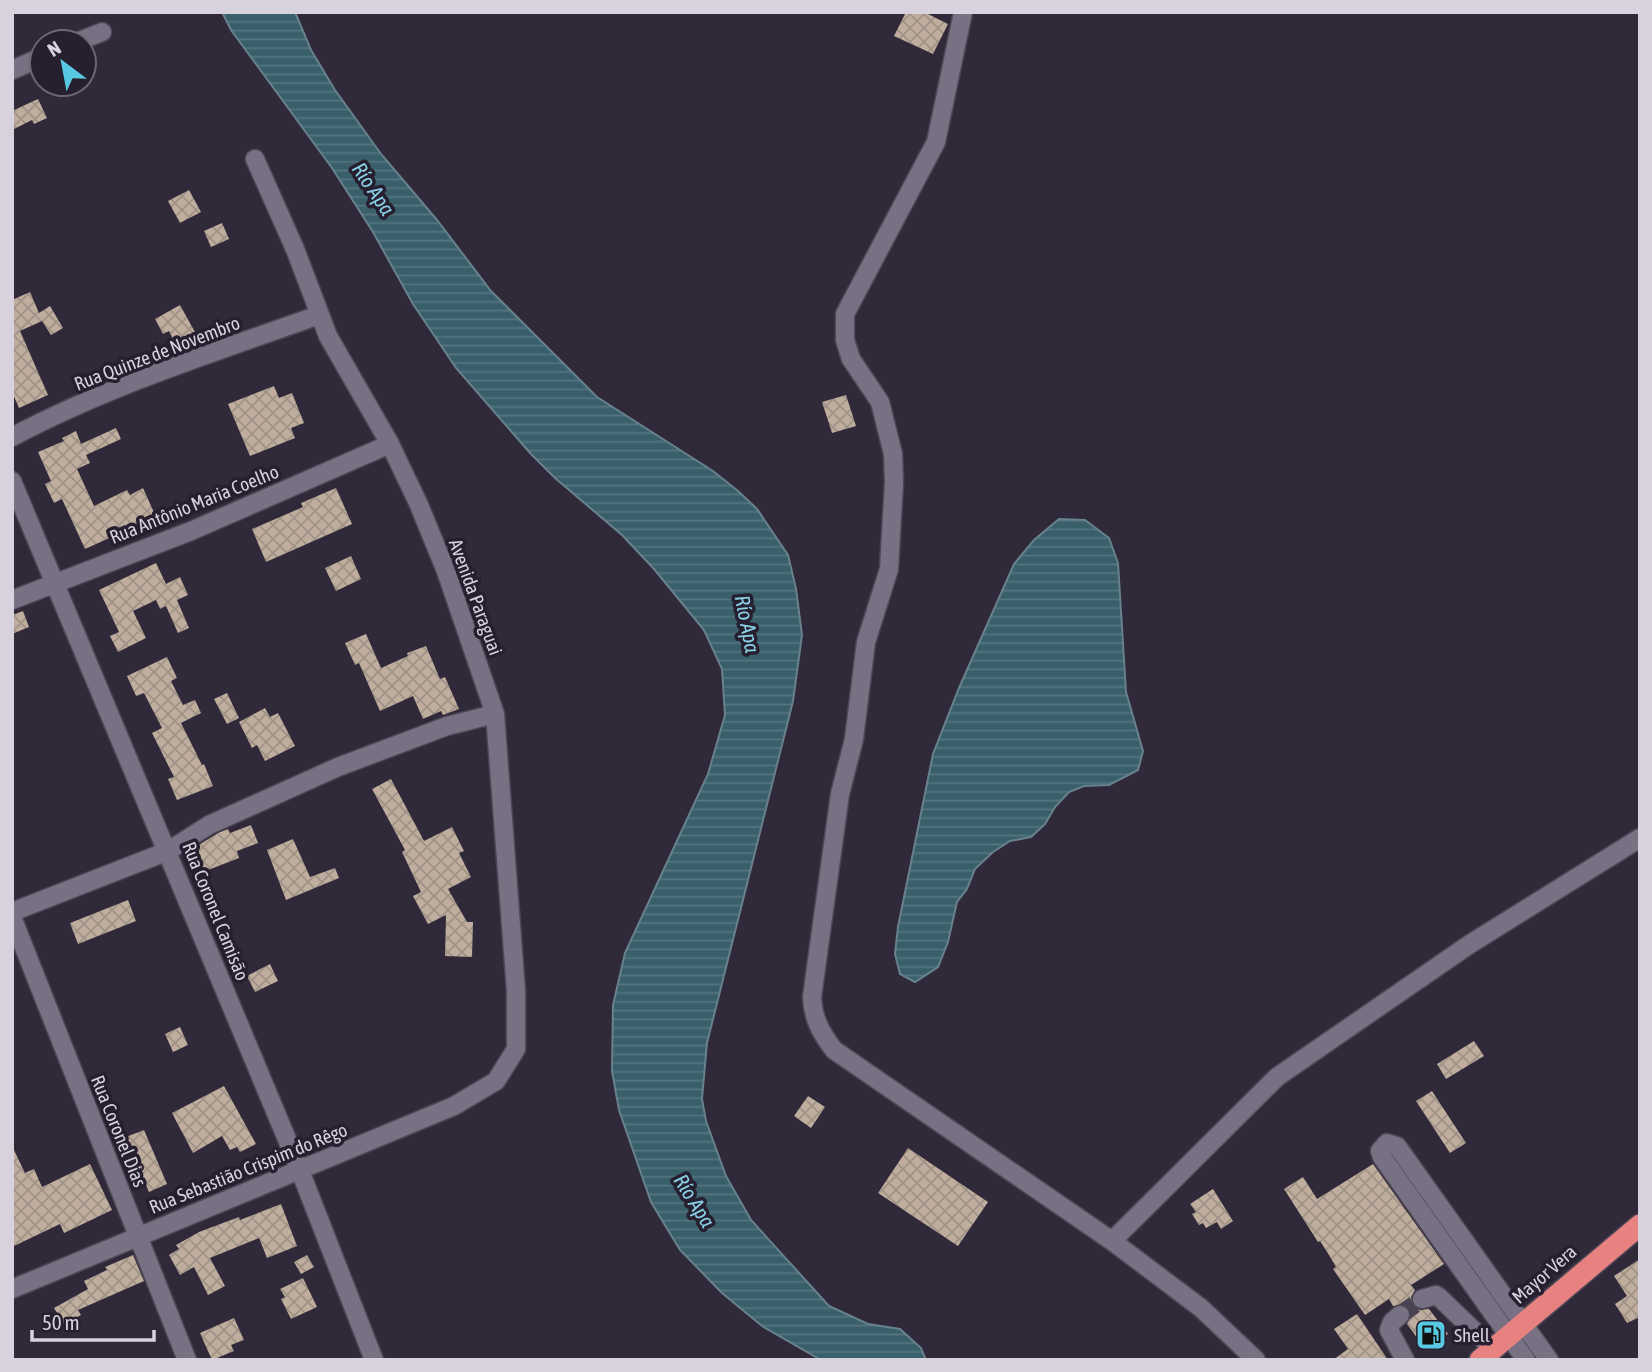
<svg xmlns="http://www.w3.org/2000/svg" width="1652" height="1372" viewBox="0 0 1652 1372" font-family="'Asap Condensed',sans-serif">
  <defs>
    <pattern id="grass-tufts" width="24" height="20" patternUnits="userSpaceOnUse" patternTransform="scale(1.75)"><rect width="24" height="20" fill="#304a3d"/><path d="M3 7l-1-3M5 7V3M7 7l1-3M15 17l-1-3M17 17v-4M19 17l1-3" fill="none" stroke="#4d6359"/></pattern>
    <pattern id="water-rules" width="6" height="5" patternUnits="userSpaceOnUse" patternTransform="scale(1.75)"><rect width="6" height="5" fill="#395f6b"/><path d="M0 2.5h6" fill="none" stroke="#557580"/></pattern>
    <pattern id="building-cross-hatch" width="8" height="8" patternUnits="userSpaceOnUse" patternTransform="scale(1.75)"><rect width="8" height="8" fill="#bfad9d"/><path d="M0 0l8 8M0 8l8-8" fill="none" stroke="#9f9286"/></pattern>
  </defs>
  <rect width="100%" height="100%" fill="#302939"/>
  <!-- grass -->
  <path fill="url(#grass-tufts)" d="M1389 1149 1508 1314 1506 1316 1387 1151Z"/>
  <!-- water -->
  <path fill="url(#water-rules)" stroke="#68828d" stroke-width="2" d="M222 12H295L311 50 335 90 381 154 437 220 491 291 597 397 713 471 738 491 757 509 788 555 796 589 802 635 793 701 707 1043 702 1099 706 1121 726 1176 751 1220 829 1306 868 1324 900 1329 921 1348 926 1360H821L762 1326 722 1293 680 1250 651 1202 619 1110 612 1071 613 1005 625 953 708 774 725 715 722 669 704 630 654 569 622 535 555 478 531 454 456 368 413 304 373 232 332 168 231 30Z
    M1059 519 1085 520 1109 538 1118 563 1126 692 1143 751 1138 770 1109 785 1084 786 1069 792 1055 807 1045 824 1031 837 1010 841 993 852 975 869 967 889 957 902 948 942 938 967 915 982 900 974 895 954 898 927 933 754 959 688 1014 564 1034 540Z"/>
  <!-- building -->
  <path fill="url(#building-cross-hatch)" d="M906 12H924L948 24 933 54 894 36Z
    M38 99 47 118 34 124 32 120 12 130V111Z
    M189 190 201 212 180 223 168 201Z
    M222 223 229 239 211 247 204 231Z
    M30 292 39 313 50 306 63 328 51 335 42 321 20 331 48 395 19 408 12 392V300Z
    M180 305 196 334 176 345 169 331 163 334 155 319Z
    M274 386 279 398 292 393 304 423 291 428 295 438 250 456 228 404Z
    M846 395 856 426 832 433 822 402Z
    M116 428 121 439 86 455 90 463 77 469 94 506 127 490 130 495 143 488 156 517 85 549 62 499 54 503 45 484 51 481 38 452 64 441 62 438 76 431 81 444Z
    M336 488 352 524 266 562 252 529 303 507 301 503Z
    M351 556 361 579 336 591 325 568Z
    M156 563 166 584 180 577 188 595 177 600 189 628 178 633 166 606 160 609 156 600 133 611 146 638 118 652 110 636 119 632 99 590Z
    M23 611 29 627 12 634V615Z
    M366 634 381 668 408 656 407 653 426 646 440 679 445 677 459 709 443 715 441 711 423 719 413 696 380 711 359 663 355 665 345 643Z
    M167 657 177 678 171 681 183 705 195 700 201 713 181 723 202 765 204 764 213 786 177 800 168 779 174 777 152 733 162 728 144 693 136 696 127 676Z
    M227 693 239 718 227 724 214 699Z
    M265 708 270 717 278 713 295 746 265 761 257 745 252 748 239 722Z
    M391 779 424 841 452 827 464 851 459 853 471 877 448 889 467 922H473L472 957 445 956 446 915 428 924 413 896 421 892 402 852 405 850 372 789Z
    M251 825 258 843 237 851 239 858 203 872 194 848 218 833 228 829 230 833Z
    M293 839 310 877 335 868 339 878 286 900 267 850Z
    M128 900 136 921 78 944 70 923Z
    M270 964 278 981 255 992 247 976Z
    M180 1027 188 1045 173 1052 165 1034Z
    M1474 1041 1484 1056 1446 1079 1437 1064Z
    M224 1086 256 1144 240 1152 237 1147 230 1150 222 1136 193 1153 172 1113Z
    M1432 1091 1466 1143 1450 1153 1416 1101Z
    M808 1096 825 1107 811 1128 794 1116Z
    M144 1130 167 1184 149 1192 126 1137Z
    M12 1146 25 1173 34 1169 42 1187 90 1164 112 1210 64 1233 60 1224 12 1247Z
    M908 1148 988 1202 958 1246 878 1193Z
    M1373 1164 1444 1264 1411 1285 1415 1290 1411 1297 1414 1307 1420 1310 1429 1309 1448 1334 1426 1350 1407 1324 1411 1313 1404 1305 1393 1306 1389 1299 1365 1315 1333 1269 1336 1267 1329 1255 1320 1241 1318 1242 1284 1189 1303 1177 1317 1199Z
    M1213 1189 1233 1221 1221 1229 1217 1222 1206 1228 1203 1223 1199 1225 1192 1214 1196 1212 1190 1204Z
    M281 1204 297 1246 267 1258 259 1238 210 1258 225 1286 208 1295 194 1267 180 1275 169 1255 179 1249 176 1245 199 1232 239 1217 240 1220Z
    M133 1255 144 1281 78 1310 81 1315 64 1324 54 1308 88 1289 84 1281 107 1270 105 1267Z
    M307 1255 314 1267 301 1274 294 1262Z
    M1640 1259V1317L1627 1323 1615 1304 1627 1296 1614 1276Z
    M303 1278 317 1307 291 1319 281 1299 285 1297 280 1289Z
    M1357 1314 1388 1360H1333L1348 1349 1334 1329Z
    M234 1318 244 1340 231 1345 234 1351 212 1360 200 1333Z"/>
  <g fill="none" stroke-linecap="round" stroke-linejoin="round">
    <!-- minor-tunnel -->
    <path stroke="#494252" stroke-width="18" stroke-dasharray="18 9" stroke-linecap="butt" d="M1400 1315 1422 1299"/>
    <!-- minor casing -->
    <g stroke="#4d4755" stroke-width="21">
      <path id="minor" d="M963 12 936 142 845 314V340L851 359 880 402 893 454 894 482 889 569 866 642 854 739 840 794 812 997C813 1019 821 1033 834 1050L1112 1241 1201 1308 1256 1360
        M77 42 102 32
        M12 70 42 57
        M12 437C110 385 215 352 319 315
        M12 481 299 1168 374 1360
        M12 600 191 531 390 444
        M12 912 168 851 209 825 338 767 447 726 495 714
        M12 917 187 1360
        M1112 1241 1277 1077 1470 944 1640 838
        M12 1289 454 1106 496 1081 516 1049V991L495 714 446 571 419 505 390 444 328 336 295 249 255 159
        M1422 1299 1436 1295 1439 1297 1493 1349
        M1400 1315 1392 1322 1389 1330 1405 1360
        M1526 1360 1382 1157 1380 1151 1387 1143 1397 1146 1549 1360"/>
    </g>
    <!-- highway casing -->
    <g stroke="#4d4755" stroke-width="24">
      <path id="highway" d="M1480 1360 1640 1225"/>
    </g>
    <!-- minor -->
    <use href="#minor" stroke="#787083" stroke-width="18"/>
    <!-- highway -->
    <use href="#highway" stroke="#e78281" stroke-width="21"/>
  </g>
  <!-- icons -->
  <defs>
    <g id="fuel-square" transform="scale(1.575)"><rect x="-9" y="-9" width="18" height="18" rx="4" fill="#57c9e2" stroke="#261f2f"/><path d="M-5.5-6h7V0h2V4h1.3V-2.5L3-4.5l.8-.8L6-3V5H2.5V1h-1V6h-7ZM-4.2-4.7v3.2H.2V-4.7Z" fill="#111"/></g>
  </defs>
  <g fill-rule="evenodd">
    <use href="#fuel-square" x="1431" y="1335"/>
  </g>
  <g text-anchor="middle" stroke-width="7" stroke-linejoin="round" paint-order="stroke">
    <!-- street labels -->
    <g font-size="19" fill="#d7d2dd" stroke="#261f2f">
      <text transform="translate(157 353) rotate(-21)" y="7">Rua Quinze de Novembro</text>
      <text transform="translate(194 504) rotate(-22)" y="7">Rua Antônio Maria Coelho</text>
      <text transform="translate(476 597) rotate(70)" y="7">Avenida Paraguai</text>
      <text transform="translate(216 911) rotate(68)" y="7">Rua Coronel Camisão</text>
      <text transform="translate(119 1131) rotate(68)" y="7">Rua Coronel Dias</text>
      <text transform="translate(248 1168) rotate(-22)" y="7">Rua Sebastião Crispim do Rêgo</text>
      <text transform="translate(1544 1274) rotate(-41)" y="7">Mayor Vera</text>
    </g>
    <!-- poi labels -->
    <g font-size="19" fill="#d7d2dd" stroke="#261f2f" text-anchor="start">
      <text x="1454" y="1342">Shell</text>
    </g>
    <!-- water labels -->
    <g font-size="21" font-style="italic" fill="#89d0e6" stroke="#261f2f">
      <text transform="translate(373 189) rotate(56)" y="7">Río Apa</text>
      <text transform="translate(747 624) rotate(79)" y="7">Río Apa</text>
      <text transform="translate(694 1201) rotate(58)" y="7">Río Apa</text>
    </g>
  </g>
  <!-- border -->
  <rect width="1652" height="1372" fill="none" stroke="#d7d2dd" stroke-width="28"/>
  <!-- north arrow -->
  <g transform="translate(63 63) rotate(328)"><circle r="33" fill="#261f2f" stroke="#6d6775" stroke-width="2"/>
  <path d="M0-5L12 26L0 18L-12 26Z" fill="#57c9e2"/>
  <text y="-10" font-size="19" font-weight="bold" text-anchor="middle" fill="#d7d2dd">N</text>
  </g>
  <!-- scale -->
  <path d="M32 1330v10h122v-10" fill="none" stroke="#d7d2dd" stroke-width="3.5"/>
  <text x="42" y="1330" font-size="21" fill="#d7d2dd" stroke="#261f2f" stroke-width="5" paint-order="stroke">50 m</text>
</svg>
